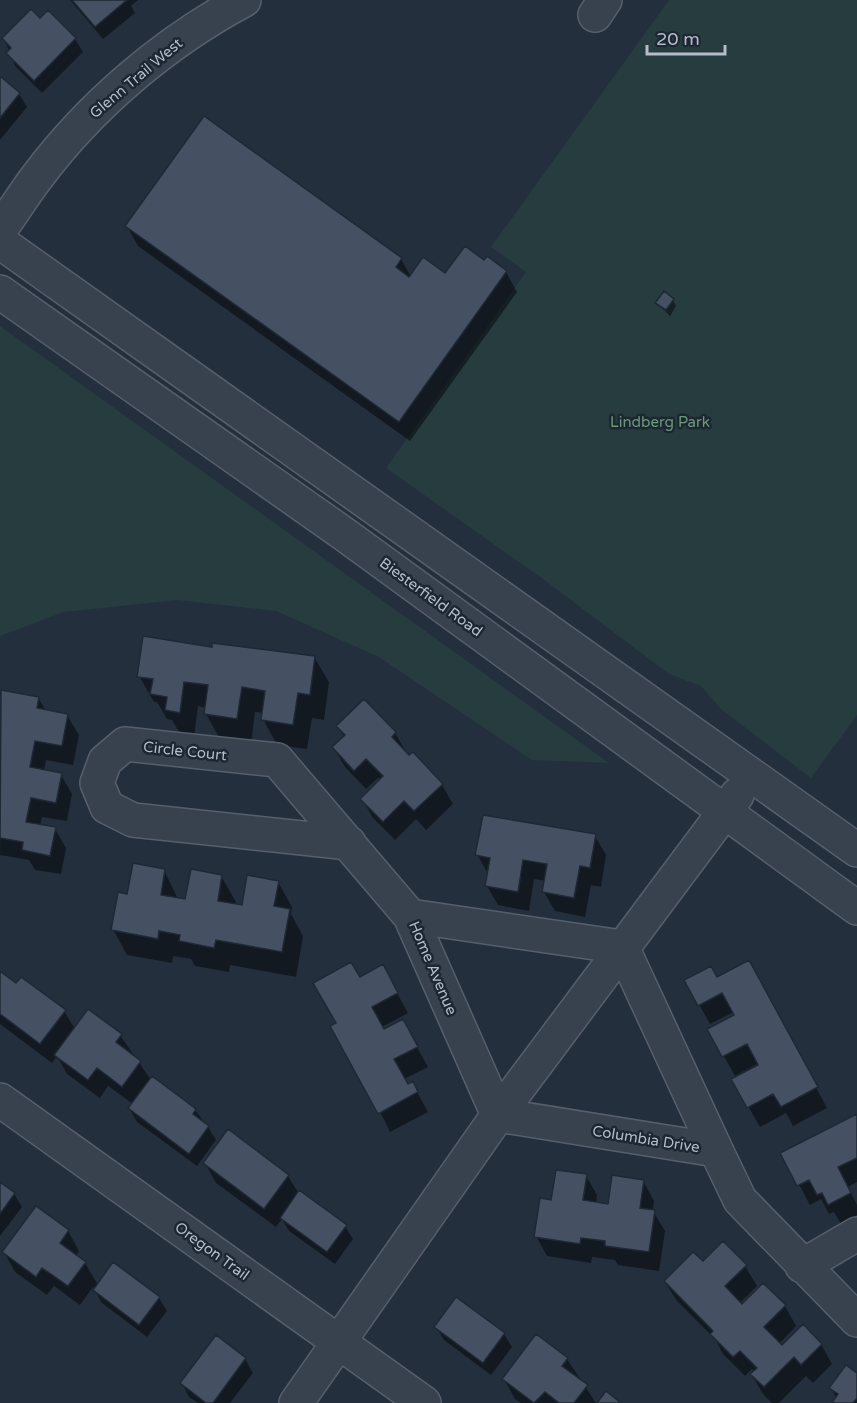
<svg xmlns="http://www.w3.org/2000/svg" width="857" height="1403" viewBox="0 0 857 1403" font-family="'Varela Round',sans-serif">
  <rect width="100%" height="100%" fill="#242f3e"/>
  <!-- green -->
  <path fill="#263c3f" d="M669 0H857V715L811 778 722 710 701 686 669 674 543 579 386 468 526 272 491 247Z
    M0 326 609 763 532 760 379 657 276 611 177 600 64 612 0 636Z"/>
  <!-- shadow -->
  <path fill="#0007" d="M70 0H138L131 6 135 13 103 39Z
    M48 12 75 39 83 52 42 93 15 66 4 38 40 20Z
    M0 78 19 94 27 107 0 140Z
    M127 226 401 259 411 277 446 275 484 263 506 272 517 292 410 441 138 246Z
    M673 300 676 306 670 316 657 303Z
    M213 648 314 657 329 682 324 720 312 718 307 749 277 745 263 719 264 713 255 712 251 744 220 739 206 714 207 708 198 706 194 737 181 735 172 720 167 719 157 702H154L139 676Z
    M2 692 39 699 46 711 67 715 79 735 73 765 46 760 44 771 61 775 72 794 67 821 42 817 40 826 55 829 66 848 61 874 35 870 29 860 0 855Z
    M338 726 395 733 409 757 413 754 442 785 453 804 426 830 416 819 395 840 373 818 362 799 381 780 378 778 366 789 345 767 334 748 344 737Z
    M595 836 606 855 601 887 591 885 585 917 555 911 544 892 546 881 534 879 529 911 498 905 487 886 488 874 477 854Z
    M164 870 178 899 186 901 221 876 236 902 235 905 243 907 278 882 292 907 291 914 303 936 296 977 230 965 229 972 195 966 191 959 173 956 172 963 127 955 113 929 128 896Z
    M0 974 64 1011 75 1029 120 1035 151 1080 195 1110 208 1127 216 1140 197 1166 137 1122 129 1108 133 1104 108 1086 100 1098 67 1074 57 1056 52 1063 0 1024Z
    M359 979 393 986 408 1013 382 1027 384 1031 413 1040 428 1067 404 1079 407 1086 412 1083 428 1112 390 1132 338 1024Z
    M716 979 759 981 827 1108 793 1126 786 1113 760 1127 733 1080 760 1065 759 1063 735 1076 709 1030 736 1016 734 1012 710 1024 686 981Z
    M857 1115V1182L848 1187 857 1205V1215L841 1224 834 1212 829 1214 821 1199 810 1205 782 1153Z
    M205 1163 288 1176 299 1194 345 1226 353 1239 335 1264 289 1231 282 1219 276 1227 216 1183Z
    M586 1176 597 1195 596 1203 609 1205 643 1181 654 1201 653 1211 665 1231 659 1271 618 1265 615 1260 592 1257 591 1263 547 1256 536 1236 553 1202Z
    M0 1184 14 1194 22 1207 0 1236Z
    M68 1231 79 1251 76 1256 85 1263 98 1285 159 1298 167 1311 147 1337 102 1303 93 1287 80 1305 54 1286 47 1295 15 1272 4 1252Z
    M703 1263 745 1266 757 1286 740 1303 742 1306 763 1285 785 1306 796 1326 779 1344 782 1347 821 1344 832 1364 813 1383 806 1376 779 1403H772L763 1394 752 1375 754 1372 752 1369 745 1376 723 1354 715 1339 677 1301 665 1282Z
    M436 1327 504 1334 512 1347 491 1375 444 1340Z
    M216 1337 245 1359 253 1373 230 1403H198L189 1397 182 1383Z
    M567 1359 596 1403H521L515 1399 504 1379Z
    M857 1375V1403H834L837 1399 831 1388Z"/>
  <!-- building -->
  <path fill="#455162" stroke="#1f2835" stroke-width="1.5" d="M72 0H127L95 27Z
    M31 9 40 18 48 10 76 38 34 81 6 53 11 48 2 38Z
    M0 76 20 93 0 118Z
    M204 116 402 258 396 267 409 277 423 257 445 273 465 246 484 260 487 256 507 271 399 422 125 226Z
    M664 291 674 299 666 310 655 303Z
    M143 636 212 647V643L315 656 310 695 298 693 293 725 261 720 265 691 242 687 237 719 204 714 208 685 184 682 180 713 165 710 167 697 150 694 153 679 137 677Z
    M1 690 39 697 37 708 68 714 62 746 35 741 30 767 62 773 56 803 31 798 26 822 56 827 50 856 22 850 23 842 0 838Z
    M364 699 396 732 392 737 409 755 413 752 443 784 414 811 404 801 383 822 360 799 383 776 366 759 354 771 332 747 345 735 336 726Z
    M483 815 596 834 590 868 580 866 574 898 542 892 547 864 523 860 518 892 485 886 490 858 475 855Z
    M133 863 165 869 161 895 185 899 191 869 222 875 218 901 242 905 247 875 279 881 274 906 290 909 282 952 216 940 214 948 179 941 180 935 159 931 158 939 111 930 118 892 127 894Z
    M749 960 818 1087 781 1107 773 1094 747 1108 731 1079 758 1065 747 1044 722 1057 707 1029 734 1015 722 993 698 1006 684 980 711 966 717 977Z
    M351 962 360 977 383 964 398 993 372 1007 384 1029 403 1019 418 1047 394 1059 408 1084 413 1081 418 1092 378 1114 330 1026 336 1023 313 983Z
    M0 971 16 983 21 977 66 1010 40 1044 0 1014Z
    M88 1009 122 1034 116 1042 141 1061 122 1087 97 1068 88 1080 54 1055Z
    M152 1076 196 1109 193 1114 209 1126 189 1154 128 1108Z
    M857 1114V1158L838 1167 851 1193 828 1205 822 1193 817 1195 809 1180 797 1186 780 1153Z
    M228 1129 289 1175 264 1209 203 1163Z
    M556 1170 587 1174 583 1200 608 1204 612 1175 644 1180 640 1208 655 1210 649 1252 605 1246V1241L581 1238 580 1244 534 1237 540 1198 551 1200Z
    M0 1182 15 1193 0 1214Z
    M299 1190 347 1225 327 1252 280 1218Z
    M36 1206 69 1230 60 1243 86 1262 68 1286 42 1268 36 1277 2 1252Z
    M723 1241 747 1265 725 1286 742 1304 763 1283 786 1305 764 1327 782 1345 803 1324 822 1344 801 1365 794 1357 764 1387 750 1374 757 1368 740 1351 733 1357 710 1334 713 1331 664 1281 693 1252 703 1261Z
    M113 1262 160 1297 139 1325 93 1290Z
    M456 1297 505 1333 483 1363 434 1327Z
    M536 1334 568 1358 562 1366 588 1385 574 1403H559L545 1392 534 1403 502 1379Z
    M216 1335 246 1358 213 1403H206L180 1383Z
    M846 1365 857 1373V1398L853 1403H832L838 1394 829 1388Z
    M606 1391 621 1403H597Z"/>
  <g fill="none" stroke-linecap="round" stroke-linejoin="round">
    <!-- minor casing -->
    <g stroke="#565f6c" stroke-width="36">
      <path id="minor" d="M595 15 605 0
        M0 230C13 212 24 194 37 177 91 105 165 42 244 0
        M0 242 857 850
        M0 292 344 534 857 908
        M349 843 133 820 107 807 97 783 105 761 125 744 277 760 410 916
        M622 947 716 1150
        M0 1100 424 1403
        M498 1115 716 1150 740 1200 857 1320
        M498 1115 410 916 622 947
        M802 1266 857 1234
        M296 1403 498 1115 737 795"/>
    </g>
    <!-- minor -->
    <use href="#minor" stroke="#38414e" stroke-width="33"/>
  </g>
  <g text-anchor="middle" stroke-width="5" stroke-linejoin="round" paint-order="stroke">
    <!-- street labels -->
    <g font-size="15" fill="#b4bcc9" stroke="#1d2633">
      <text transform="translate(136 78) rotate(-40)" y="5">Glenn Trail West</text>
      <text transform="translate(431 597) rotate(36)" y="5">Biesterfield Road</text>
      <text transform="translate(185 751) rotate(6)" y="5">Circle Court</text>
      <text transform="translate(433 968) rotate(67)" y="5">Home Avenue</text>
      <text transform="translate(646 1139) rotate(9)" y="5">Columbia Drive</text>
      <text transform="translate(212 1251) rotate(36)" y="5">Oregon Trail</text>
    </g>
    <!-- park labels -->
    <g font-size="15" fill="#6b9a76" stroke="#1d2633">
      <text x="660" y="427">Lindberg Park</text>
    </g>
  </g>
  <!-- scale -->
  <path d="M647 45v9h78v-9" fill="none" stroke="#b4bcc9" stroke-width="3"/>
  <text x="656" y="45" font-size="18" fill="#b4bcc9" stroke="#1d2633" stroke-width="4.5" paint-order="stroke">20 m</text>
</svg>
